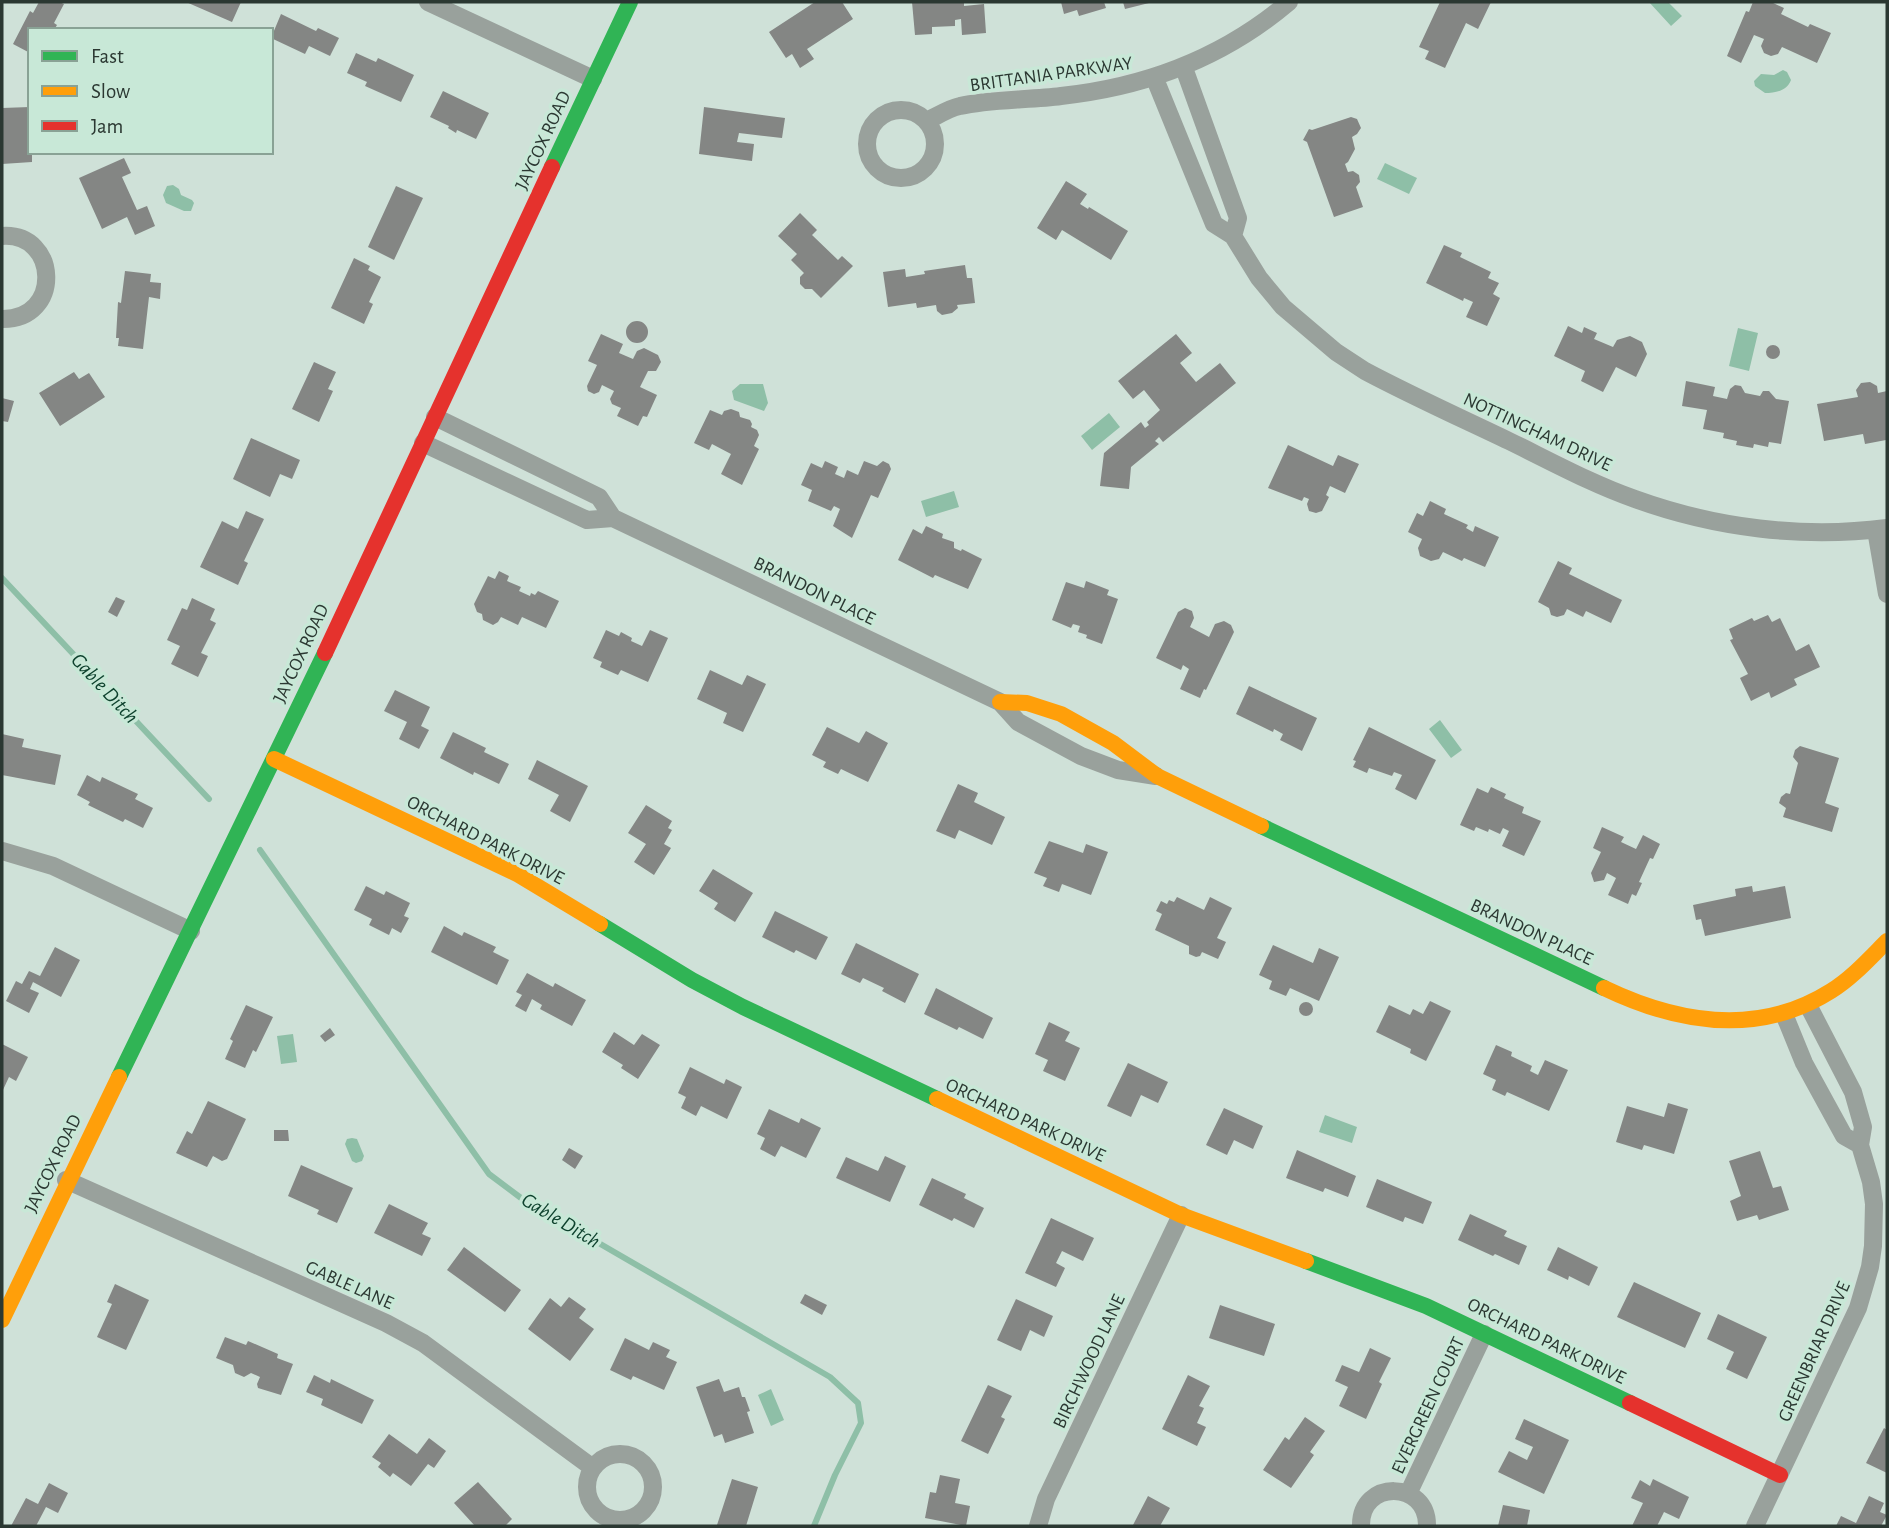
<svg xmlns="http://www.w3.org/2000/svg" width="1889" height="1528" viewBox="0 0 1889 1528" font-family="'Alegreya Sans',sans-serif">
  <rect width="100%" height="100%" fill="#cfe1d8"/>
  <!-- water -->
  <path fill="#8ebfa7" d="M1649 2H1668L1682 16 1671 26Z
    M1783 70 1787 72 1791 80C1787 91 1775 93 1765 93L1755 86 1754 81 1761 74 1774 75Z
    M1385 163 1417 178 1409 194 1377 179Z
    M173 185 179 189 181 195 192 200 194 203 191 211H184L166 203 163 195 167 186Z
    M1738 328 1758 333 1749 371 1729 366Z
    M740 384H763L768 403 764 411 734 400 732 391Z
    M1109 413 1120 427 1092 450 1081 436Z
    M954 491 959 507 926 517 921 501Z
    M1440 720 1462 750 1451 758 1429 729Z
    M293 1034 297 1062 281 1064 277 1036Z
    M1325 1115 1357 1127 1352 1143 1319 1132Z
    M352 1138 357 1139 364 1156 362 1161 356 1163 352 1161 345 1144 347 1139Z
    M771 1389 784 1420 771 1426 758 1395Z"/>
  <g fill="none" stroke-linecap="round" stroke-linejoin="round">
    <!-- stream -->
    <path stroke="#8ebfa7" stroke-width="6" d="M2 578 209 799
      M260 850 489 1174 521 1198 830 1377 858 1403 861 1423 835 1475 814 1526"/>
  </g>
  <!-- building -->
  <path fill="#848684" d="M39 2H59L64 4 54 23 57 25 54 30H30V53L13 44 30 11 33 13Z
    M186 2H241L232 22Z
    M815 2H842L853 19 807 49 814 59 800 68 792 54 786 58 769 32Z
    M912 2H964V6L984 4 986 33 962 35 961 19 955 20V26L932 27V34L915 35Z
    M1061 2H1104L1106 8 1079 16 1077 10 1064 14Z
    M1123 2H1149V3L1125 9Z
    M1440 2H1491L1478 29 1466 23 1445 68 1425 59 1429 51 1419 47Z
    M1753 2H1771L1784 8 1781 14 1808 27 1810 24 1831 33 1817 63 1782 47 1778 54 1771 56 1764 53 1761 46 1764 39 1754 35 1741 63 1727 56 1746 11 1749 12Z
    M281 14 316 31 318 28 339 38 330 56 309 46 305 54 271 38Z
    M356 53 376 62 378 58 414 75 401 102 365 86 367 82 347 73Z
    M443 91 489 113 476 139 457 130 456 133 448 128 449 126 430 117Z
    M30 107V152H32V162L2 164V108Z
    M704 107 785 118 782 138 739 133 737 142 754 144 752 161 699 154Z
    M1351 117 1357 119 1361 128 1357 134 1352 137 1355 149 1348 162 1345 164 1348 172 1353 171 1359 175 1360 182 1356 187 1363 207 1334 217 1307 142 1303 140 1309 129 1312 130Z
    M124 158 131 173 122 177 137 210 147 206 155 226 135 235 127 217 102 229 79 178Z
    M1066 181 1087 194 1080 204 1088 209 1089 207 1128 231 1111 260 1062 230 1056 240 1037 228Z
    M396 186 423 198 394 260 368 247Z
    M800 213 817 230 812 235 838 260 842 256 853 266 821 298 812 289H805L800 284V277L804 273 791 260 797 254 778 236Z
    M1444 245 1462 253 1460 257 1491 272 1488 278 1499 283 1493 294 1500 298 1487 326 1466 317 1473 302 1464 298 1463 301 1426 283Z
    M354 258 370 266 368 270 381 277 369 302 373 304 364 324 331 308Z
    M965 265 967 278H972L975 303 957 305 958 308 952 313 942 315 937 311 936 305 917 308 916 303 888 307 883 272 905 269 906 277 925 274 924 271Z
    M125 271 151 274 150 282 161 283 160 299 149 297 143 349 118 346 119 338H116L118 302 121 303Z
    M626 332a11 11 0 1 1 22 0a11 11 0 1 1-22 0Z
    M1568 326 1582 333 1584 327 1597 333 1594 339 1613 347 1617 340 1630 336 1642 342 1647 354 1636 377 1616 367 1603 392 1581 381 1585 371 1554 356Z
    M601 334 623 344 619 353 633 359 637 351 644 348 658 355 661 362 656 371H648L640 387 657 395 647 417 643 416 638 426 617 416 621 408 612 404 610 399 614 391 602 385 599 392 594 394 588 391 587 386 597 365 588 361Z
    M1176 334 1192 353 1180 363 1196 382 1220 363 1236 383 1163 442 1159 437 1155 441 1159 444 1131 467 1129 489 1100 486 1104 453 1141 422 1145 428 1149 425 1147 422 1160 410 1144 390 1133 399 1118 381Z
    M1766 352a7 7 0 1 1 14 0a7 7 0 1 1-14 0Z
    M314 362 336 372 328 389 333 391 319 422 292 409Z
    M74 372 79 379 89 373 105 397 60 426 39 393Z
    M1686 381 1715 387 1713 396 1727 399 1730 389 1735 385 1741 386 1745 393 1760 396 1763 391H1769L1776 399 1789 401 1781 444 1769 442 1768 447 1754 444 1753 448 1736 445 1737 441 1723 438 1724 433 1703 429 1707 410 1682 406Z
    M1870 382 1877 386 1878 393 1887 391 1886 440 1865 444 1863 434 1824 441 1817 404 1858 397 1856 390 1861 383Z
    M2 398 14 401 8 422 2 421Z
    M731 409 739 412 740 417 750 420 752 424 751 427 757 430 759 435 754 446 759 449 742 485 721 474 731 454 712 444 709 450 694 443 710 410 722 415 724 411Z
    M251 438 300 460 292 479 280 474 270 497 233 479Z
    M1288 445 1333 466 1338 455 1359 464 1345 493 1330 486 1326 495 1329 497 1322 511 1316 513 1309 511 1307 504 1309 499 1304 497 1302 501 1268 488Z
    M825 461 838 467 835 474 844 478 847 470 858 475 864 461 877 466 883 461 889 464 891 469 878 498 871 495 852 538 833 526 840 509 834 506 831 511 808 501 812 490 801 485 811 463 822 468Z
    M1430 501 1446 509 1444 514 1468 525 1466 528 1473 532 1475 526 1499 537 1485 567 1464 558 1462 561 1443 552 1439 559 1431 561 1420 556 1418 548 1422 539 1408 532 1417 513 1423 516Z
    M246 511 264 519 244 561 248 563 238 585 200 567 222 521 238 529Z
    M926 526 943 534 942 538 954 542V548L961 551 962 549 982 559 968 589 935 575 933 578 898 560 913 529 922 534Z
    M1558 561 1572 568 1569 574 1622 600 1611 623 1586 611 1583 617 1567 609 1564 615 1557 617 1551 615 1549 608 1538 602Z
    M499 571 509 576 507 581 521 587 519 591 530 596 531 593 535 595 538 591 559 601 546 628 522 617 518 625 501 617 498 622 493 625 483 620 482 614 477 612 474 604 488 576 495 579Z
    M1086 581 1109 590 1107 595 1118 599 1102 644 1086 638 1087 635 1078 632 1080 626 1073 624 1071 628 1052 620 1066 582 1084 588Z
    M116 597 125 601 117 617 108 612Z
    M192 598 215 609 210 620 216 623 201 653 208 656 198 677 171 664 180 646 167 640 182 608 187 610Z
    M1185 608 1192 611 1194 618 1190 627 1209 637 1215 624 1224 621 1231 625 1234 632 1206 690 1204 689 1200 698 1180 689 1189 669 1183 665 1181 670 1156 658 1178 612Z
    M1768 615 1772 622 1780 618 1796 651 1809 644 1820 667 1794 679 1797 685 1771 698 1769 692 1751 701 1740 678 1748 674 1730 640 1733 639 1729 629 1752 618 1754 621Z
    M606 630 619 636 621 632 632 638 631 641 642 646 650 630 668 638 648 682 621 670 618 675 600 667 602 662 593 658Z
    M710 670 742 685 747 675 766 684 743 732 723 723 727 713 697 699Z
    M1249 686 1317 718 1302 751 1280 740 1283 734 1274 729 1273 732 1236 714Z
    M395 690 430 707 421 726 429 730 419 749 399 739 407 722 384 711Z
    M827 727 859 743 866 731 888 743 868 782 841 769 838 774 823 767 826 762 812 755Z
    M1369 727 1436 760 1416 800 1395 789 1402 775 1394 772 1392 776 1369 768 1367 773 1353 767 1356 761 1353 760Z
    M453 732 486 748 484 752 509 764 499 784 474 772 473 775 440 758Z
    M2 734 24 739 22 747 61 755 55 785 2 775Z
    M1800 746 1839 758 1825 803 1839 808 1832 832 1783 817 1786 808 1779 803 1781 797 1786 793 1790 794 1798 763 1793 757 1795 750Z
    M537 760 588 786 570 822 550 811 559 795 528 779Z
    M87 775 100 782 102 777 138 794 135 799 153 808 143 828 125 819 123 822 88 805 90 802 77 795Z
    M958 784 978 793 974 802 1005 817 992 845 959 830 955 839 936 831Z
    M1491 787 1506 794 1504 798 1524 807 1522 813 1541 821 1524 856 1502 846 1509 831 1503 828 1500 834 1489 829 1488 832 1476 827 1474 831 1460 825 1477 788 1488 793Z
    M646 805 672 821 668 828 672 830 664 844 671 848 654 875 634 862 646 844 628 833Z
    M1602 827 1624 837 1621 842 1636 849 1643 835 1660 844 1653 859 1650 858 1639 882 1642 883 1636 896 1632 894 1628 904 1608 895 1616 878 1607 873 1604 880 1594 882 1591 873 1601 852 1593 848Z
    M1049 841 1083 853 1086 844 1108 852 1091 895 1062 884 1059 892 1043 886 1047 878 1034 873Z
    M713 869 753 893 735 922 714 909 718 903 699 891Z
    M366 886 384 895 386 891 410 903 404 916 409 918 401 933 392 928 389 935 369 925 372 919 354 910Z
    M1752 886 1753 892 1785 886 1791 918 1705 936 1701 919 1696 920 1693 905 1736 896 1735 889Z
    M1177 897 1204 910 1210 897 1232 908 1217 938 1226 942 1218 959 1202 952 1200 956 1196 957 1189 954V946L1155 930 1162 914 1156 911 1161 901 1167 904 1169 900 1174 902Z
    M775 911 828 937 816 960 796 950 794 953 762 937Z
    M444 926 462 936 464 932 496 947 493 952 509 960 497 985 431 952Z
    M856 943 919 974 905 1003 882 991 884 988 863 978 860 983 841 974Z
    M1273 945 1313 963 1319 948 1339 957 1319 1001 1290 988 1286 996 1269 989 1272 981 1259 975Z
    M55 947 80 960 61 997 33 982 30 989 39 993 29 1013 6 1001 16 981 22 984 29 971 40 976Z
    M527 973 553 987 555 983 586 1000 572 1026 540 1009 542 1005 532 999 526 1012 515 1006 522 995 516 992Z
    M936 988 993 1018 983 1039 959 1027 957 1030 924 1014Z
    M1430 1001 1451 1011 1426 1061 1410 1053 1411 1049 1376 1032 1389 1005 1410 1015 1413 1009 1423 1014Z
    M1299 1009a7 7 0 1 1 14 0a7 7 0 1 1-14 0Z
    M246 1005 273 1017 256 1052 253 1050 245 1068 225 1059 233 1041 230 1039Z
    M1049 1022 1070 1032 1065 1041 1080 1048 1065 1081 1043 1071 1048 1060 1035 1054Z
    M330 1028 335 1035 325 1042 320 1036Z
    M614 1032 634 1045 642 1034 660 1045 638 1079 621 1068 623 1065 602 1052Z
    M2 1044 28 1057 16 1081 9 1077 2 1092Z
    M1496 1045 1512 1052 1511 1056 1532 1066 1530 1071 1538 1075 1545 1060 1568 1070 1549 1111 1507 1092 1505 1096 1492 1090 1496 1080 1483 1074Z
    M1128 1063 1168 1082 1158 1103 1141 1095 1131 1117 1107 1106Z
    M690 1067 724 1084 726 1079 742 1087 727 1119 701 1106 696 1116 681 1108 686 1097 678 1093Z
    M208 1101 246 1119 227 1159 222 1161 213 1156 207 1167 176 1153 187 1131 192 1134Z
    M1668 1103 1688 1109 1674 1154 1644 1145 1642 1150 1616 1142 1627 1106 1664 1117Z
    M1224 1108 1263 1126 1253 1149 1234 1140 1227 1155 1206 1145Z
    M769 1109 799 1123 801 1118 821 1128 806 1158 781 1146 775 1157 760 1149 765 1138 757 1134Z
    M274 1130H288L289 1141H274Z
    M569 1148 583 1156 575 1169 562 1160Z
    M1297 1150 1356 1176 1348 1197 1325 1188 1323 1192 1286 1178Z
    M1760 1151 1773 1188 1781 1186 1789 1210 1759 1220 1757 1215 1737 1221 1730 1201 1741 1196 1729 1161Z
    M885 1156 906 1166 890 1202 836 1178 846 1157 878 1171Z
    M301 1165 353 1188 337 1223 317 1214 319 1210 288 1196Z
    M932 1178 966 1194 964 1198 984 1208 974 1228 954 1218 952 1221 919 1205Z
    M1377 1179 1432 1202 1423 1224 1405 1217 1403 1222 1366 1207Z
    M389 1204 428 1223 422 1234 431 1238 422 1256 374 1233Z
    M1470 1214 1507 1231 1504 1236 1527 1246 1519 1265 1495 1254 1493 1256 1458 1240Z
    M1051 1218 1094 1238 1083 1261 1062 1251 1056 1263 1065 1268 1056 1287 1025 1273Z
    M464 1247 521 1290 505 1312 447 1270Z
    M1558 1247 1598 1267 1589 1286 1569 1276 1568 1280 1547 1270Z
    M1634 1282 1701 1313 1685 1348 1617 1317Z
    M115 1284 149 1300 126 1350 97 1337 112 1304 107 1302Z
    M805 1294 827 1305 822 1315 800 1303Z
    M569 1297 586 1309 579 1318 594 1329 570 1361 528 1329 550 1298 561 1307Z
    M1016 1299 1053 1316 1044 1337 1030 1330 1021 1351 997 1340Z
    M1220 1305 1275 1324 1264 1356 1209 1338Z
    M1718 1314 1767 1337 1747 1379 1726 1369 1734 1352 1707 1339Z
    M225 1337 246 1345 248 1341 278 1354 277 1358 293 1364 281 1395 258 1388 257 1384 260 1377 251 1373 244 1377 235 1373 233 1365 216 1358Z
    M625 1338 649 1350 653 1342 670 1350 666 1357 677 1362 664 1390 633 1376 631 1380 610 1370Z
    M1370 1348 1391 1358 1379 1382 1382 1384 1366 1419 1339 1406 1348 1387 1335 1381 1342 1365 1359 1372Z
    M314 1375 330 1383 331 1379 374 1400 362 1424 321 1405 323 1399 306 1392Z
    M1188 1375 1210 1386 1199 1406 1204 1408 1197 1423 1206 1427 1197 1446 1162 1429Z
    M719 1379 724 1392 739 1387 742 1397H745L750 1411 747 1412 754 1433 725 1443 722 1434 714 1437 696 1387Z
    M988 1385 1012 1396 1001 1417 1005 1419 988 1454 961 1441Z
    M1305 1417 1325 1431 1310 1452 1314 1455 1291 1488 1263 1470 1285 1437 1289 1440Z
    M1524 1419 1569 1440 1544 1494 1498 1472 1509 1451 1527 1460 1533 1447 1515 1439Z
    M1884 1428 1887 1430V1473L1866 1463Z
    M389 1434 417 1454 429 1438 446 1451 434 1468 428 1464 411 1486 393 1473 390 1477 378 1467 381 1463 372 1457Z
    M940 1475 960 1479 955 1503 970 1506 966 1526 925 1518 930 1492 936 1493Z
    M732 1479 758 1487 746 1526 717 1525Z
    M1653 1479 1689 1497 1679 1519 1664 1512 1657 1526H1632L1643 1503 1631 1498 1640 1480 1650 1486Z
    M478 1482 512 1519 505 1526H475L454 1503Z
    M49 1483 68 1493 58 1513 46 1507 36 1526H11L26 1498 38 1504Z
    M1148 1496 1170 1508 1160 1526 1133 1525Z
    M1869 1496 1884 1503 1880 1512 1887 1515 1881 1526H1836L1841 1516 1856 1523Z
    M1503 1505 1530 1510 1527 1526H1498Z"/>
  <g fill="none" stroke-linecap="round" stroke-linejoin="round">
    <!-- street -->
    <path stroke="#99a19c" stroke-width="18" d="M428 2 593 79
      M1184 68 1238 218 1233 236
      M1155 79 1214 224 1233 236 1259 278 1283 307 1336 352 1365 371C1412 396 1461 418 1509 441 1550 461 1592 484 1635 499 1715 528 1803 539 1887 528
      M867 144a34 34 0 1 1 68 0a34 34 0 1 1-68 0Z
      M927 121C937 116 949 108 960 106 989 99 1031 100 1061 96 1146 87 1223 58 1289 2
      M2 236C59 232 63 320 2 319
      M435 417 599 497 613 518
      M423 443 587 520 613 518 1000 702 1018 722 1081 756 1118 770 1156 776
      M1876 530 1887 594
      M2 851 53 866 191 931
      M1784 1014 1804 1063 1844 1136 1860 1145
      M66 1180 386 1323 423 1343 593 1468
      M587 1487a33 33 0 1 1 66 0a33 33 0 1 1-66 0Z
      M1408 1494 1484 1334
      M1038 1526 1046 1499 1181 1215
      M1361 1526C1360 1479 1428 1480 1427 1526
      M1755 1526 1858 1308 1870 1267 1873 1246 1874 1204 1871 1182 1860 1145 1863 1127 1853 1092 1808 1005"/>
    <!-- fast -->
    <path stroke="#30b455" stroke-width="16" d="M552 167 630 2
      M1261 826 1604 988
      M600 924 692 980 743 1007 937 1099
      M119 1077 325 653
      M1306 1261 1426 1306 1630 1403"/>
    <!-- slow -->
    <path stroke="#ff9f0a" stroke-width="16" d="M1000 702 1027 703 1061 714 1113 743 1157 776 1261 826
      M274 759 517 874 600 924
      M1604 988C1677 1023 1758 1037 1831 991 1852 978 1869 959 1887 941
      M937 1099 1181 1215 1306 1261
      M2 1320 119 1077"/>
    <!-- jam -->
    <path stroke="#e5322d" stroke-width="16" d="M325 653 552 167
      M1630 1403 1780 1475"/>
  </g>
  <g text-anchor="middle" stroke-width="7" stroke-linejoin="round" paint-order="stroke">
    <!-- street labels -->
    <g font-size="19" fill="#2b3832" stroke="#c8e8d7">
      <text transform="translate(1051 73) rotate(-8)" y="7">BRITTANIA PARKWAY</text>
      <text transform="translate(542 140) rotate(-65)" y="7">JAYCOX ROAD</text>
      <text transform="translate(1538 431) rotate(25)" y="7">NOTTINGHAM DRIVE</text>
      <text transform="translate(815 590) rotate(26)" y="7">BRANDON PLACE</text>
      <text transform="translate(300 653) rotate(-65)" y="7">JAYCOX ROAD</text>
      <text transform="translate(486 839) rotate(27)" y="7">ORCHARD PARK DRIVE</text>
      <text transform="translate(1532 931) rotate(25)" y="7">BRANDON PLACE</text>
      <text transform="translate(1026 1119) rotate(25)" y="7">ORCHARD PARK DRIVE</text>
      <text transform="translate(52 1163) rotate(-64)" y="7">JAYCOX ROAD</text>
      <text transform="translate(350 1284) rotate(24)" y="7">GABLE LANE</text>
      <text transform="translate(1547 1340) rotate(26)" y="7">ORCHARD PARK DRIVE</text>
      <text transform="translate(1813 1351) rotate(-66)" y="7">GREENBRIAR DRIVE</text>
      <text transform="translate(1088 1361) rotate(-65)" y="7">BIRCHWOOD LANE</text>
      <text transform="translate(1427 1405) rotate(-65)" y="7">EVERGREEN COURT</text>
    </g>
    <!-- water labels -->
    <g font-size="21" font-style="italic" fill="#0e422e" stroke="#c8e8d7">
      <text transform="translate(105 688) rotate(47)" y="7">Gable Ditch</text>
      <text transform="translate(561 1220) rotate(31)" y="7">Gable Ditch</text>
    </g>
  </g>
  <!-- border -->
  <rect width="1889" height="1528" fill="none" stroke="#2b3832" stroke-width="7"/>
  <!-- legend -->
  <rect x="28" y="28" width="245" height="126" fill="#c8e8d7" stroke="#89a295" stroke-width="2"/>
  <rect x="42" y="51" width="35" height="10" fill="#30b455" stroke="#89a295" stroke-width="2"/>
  <text x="91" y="63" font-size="21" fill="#2b3832">Fast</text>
  <rect x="42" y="86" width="35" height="10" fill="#ff9f0a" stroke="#89a295" stroke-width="2"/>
  <text x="91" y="98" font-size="21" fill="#2b3832">Slow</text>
  <rect x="42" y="121" width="35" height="10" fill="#e5322d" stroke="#89a295" stroke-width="2"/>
  <text x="91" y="133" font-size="21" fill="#2b3832">Jam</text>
</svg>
